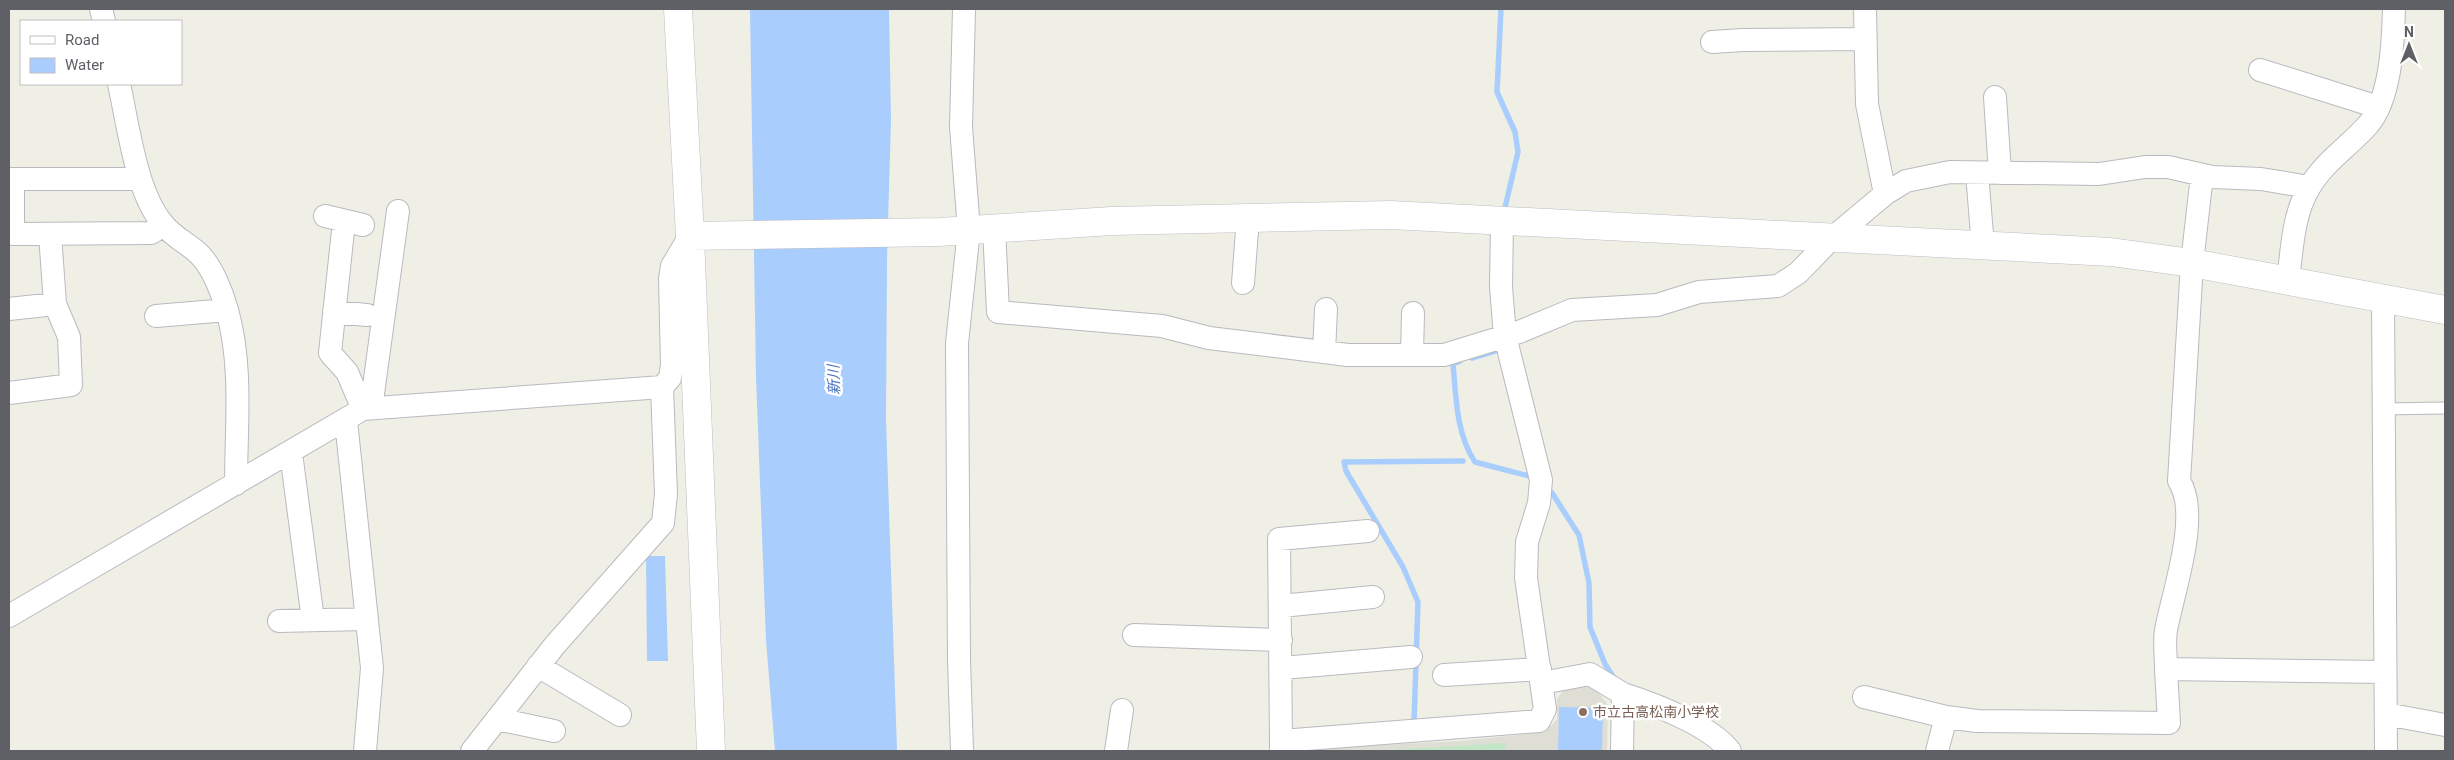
<svg xmlns="http://www.w3.org/2000/svg" width="2454" height="760" viewBox="0 0 2454 760" font-family="Roboto,'Noto Sans JP',sans-serif">
  <rect width="100%" height="100%" fill="#f0efe6"/>
  <!-- education -->
  <path fill="#dfded4" d="M1580 683 1598 692 1608 705 1607 751H1299L1301 749 1460 741 1529 734 1552 725 1557 719V699L1568 684Z"/>
  <!-- green -->
  <path fill="#c4e6c8" d="M1506 743V751H1372Z"/>
  <!-- water -->
  <path fill="#a9cdfd" d="M750 9H889L891 120 887 259 886 420 897 751H775L766 640 756 377Z
    M646 556H665L668 661H647Z
    M1559 707 1603 708 1602 751H1558Z"/>
  <g fill="none" stroke-linecap="round" stroke-linejoin="round">
    <!-- stream -->
    <path stroke="#a9cdfd" stroke-width="5.5" d="M1501 9 1497 92 1515 132 1518 152 1504 212
      M1472 358 1495 351
      M1460 361 1453 364C1456 396 1456 434 1475 462L1529 476
      M1552 493 1579 535 1589 583 1590 627 1605 664 1614 678
      M1414 722 1418 602 1403 567 1346 471 1344 462 1463 461"/>
    <!-- lane casing -->
    <g stroke="#b8babf" stroke-width="13">
      <path id="lane" d="M2384 409 2445 408"/>
    </g>
    <!-- street casing -->
    <g stroke="#b8babf" stroke-width="24">
      <path id="street" d="M101 9 104 21
        M1712 42 1743 40 1865 39
        M2260 70 2378 107
        M119 84C128 124 136 193 163 224 172 236 187 243 198 253 212 266 222 292 227 310 243 366 236 427 236 484
        M1995 97 2000 173
        M1977 173 1983 247
        M9 179H140
        M13 179V234L151 233 163 225
        M1885 194 1906 181 1950 172 2099 174 2145 167H2168L2212 177 2261 179 2309 187
        M325 216 363 225
        M344 221 330 353 347 372 363 409
        M994 228 998 312 1162 326 1209 338 1348 355H1444L1519 332 1572 310 1657 305 1699 292 1778 286 1798 273 1830 240 1885 194 1867 104 1865 9
        M2288 280C2292 250 2293 214 2309 188 2323 163 2348 147 2367 126 2391 100 2393 43 2394 9
        M1243 283 1248 218
        M2383 298 2386 751
        M9 309 55 304
        M334 312 367 315
        M156 316 227 310
        M1324 352 1326 309
        M1412 355 1413 313
        M9 393 71 385 69 337 55 304 50 234
        M371 408 398 211
        M346 421 372 668 365 751
        M291 453 313 620
        M1281 606 1373 597
        M9 616 363 409 662 387 670 378 672 365 670 279 672 266 690 236
        M279 621 366 619
        M1134 635 1281 640
        M538 666 620 715
        M1282 668 1411 657
        M2166 669C2166 656 2164 642 2166 630 2173 592 2201 514 2179 481L2192 263 2202 175
        M1444 675 1540 669
        M1542 683 1590 674 1623 694 1622 751
        M1623 694C1654 704 1710 725 1730 751
        M1864 697 1946 717 1937 751
        M2386 714 2445 725
        M1946 717 1977 721 2169 723 2166 669 2385 672
        M497 719 554 731
        M1281 741 1279 539 1368 531
        M472 751 555 645 663 523 666 494 662 387
        M962 751 959 660 957 343 969 230 961 127 964 9
        M1116 751 1122 710
        M1281 751V741L1539 721 1545 709 1526 578 1527 542 1539 503 1541 480 1505 336 1501 287 1502 222"/>
    </g>
    <!-- secondary casing -->
    <g stroke="#bbbdc3" stroke-width="29">
      <path id="secondary" d="M678 9 690 236 711 751
        M690 236 939 232 1112 221 1391 215 2111 252 2192 263 2445 310"/>
    </g>
    <!-- lane -->
    <use href="#lane" stroke="#fff" stroke-width="11"/>
    <!-- street -->
    <use href="#street" stroke="#fff" stroke-width="22"/>
    <!-- secondary -->
    <use href="#secondary" stroke="#fff" stroke-width="28"/>
  </g>
  <!-- markers -->
  <circle fill="#8d6e63" stroke="#fff" stroke-width="2" cx="1583" cy="712" r="5"/>
  <g text-anchor="middle" stroke-width="5" stroke-linejoin="round" paint-order="stroke">
    <!-- education labels -->
    <g font-size="14" fill="#785e54" stroke="#fff" text-anchor="start">
      <text x="1593" y="717">市立古高松南小学校</text>
    </g>
    <!-- water labels -->
    <g font-size="15" font-style="italic" fill="#4b75c1" stroke="#fff">
      <text transform="translate(834 380) rotate(-92)" y="5">新川</text>
    </g>
  </g>
  <!-- border -->
  <rect width="2454" height="760" fill="none" stroke="#5e6066" stroke-width="20"/>
  <!-- legend -->
  <rect x="20" y="20" width="162" height="65" fill="#ffffff" stroke="#bfbfc2"/>
  <rect x="30" y="36" width="25" height="8" fill="#ffffff" stroke="#bfbfc2"/>
  <text x="65" y="45" font-size="15" fill="#5e6066">Road</text>
  <rect x="30" y="58" width="25" height="15" fill="#a9cdfd" stroke="#bfbfc2"/>
  <text x="65" y="70" font-size="15" fill="#5e6066">Water</text>
  <!-- north arrow -->
  <g transform="translate(2409 45)" stroke="#ffffff" stroke-width="4" paint-order="stroke">
  <path d="M0-4L9 19L0 12L-9 19Z" fill="#5e6066"/>
  <text y="-8" font-size="14" font-weight="bold" text-anchor="middle" fill="#5e6066">N</text>
  </g>
</svg>
